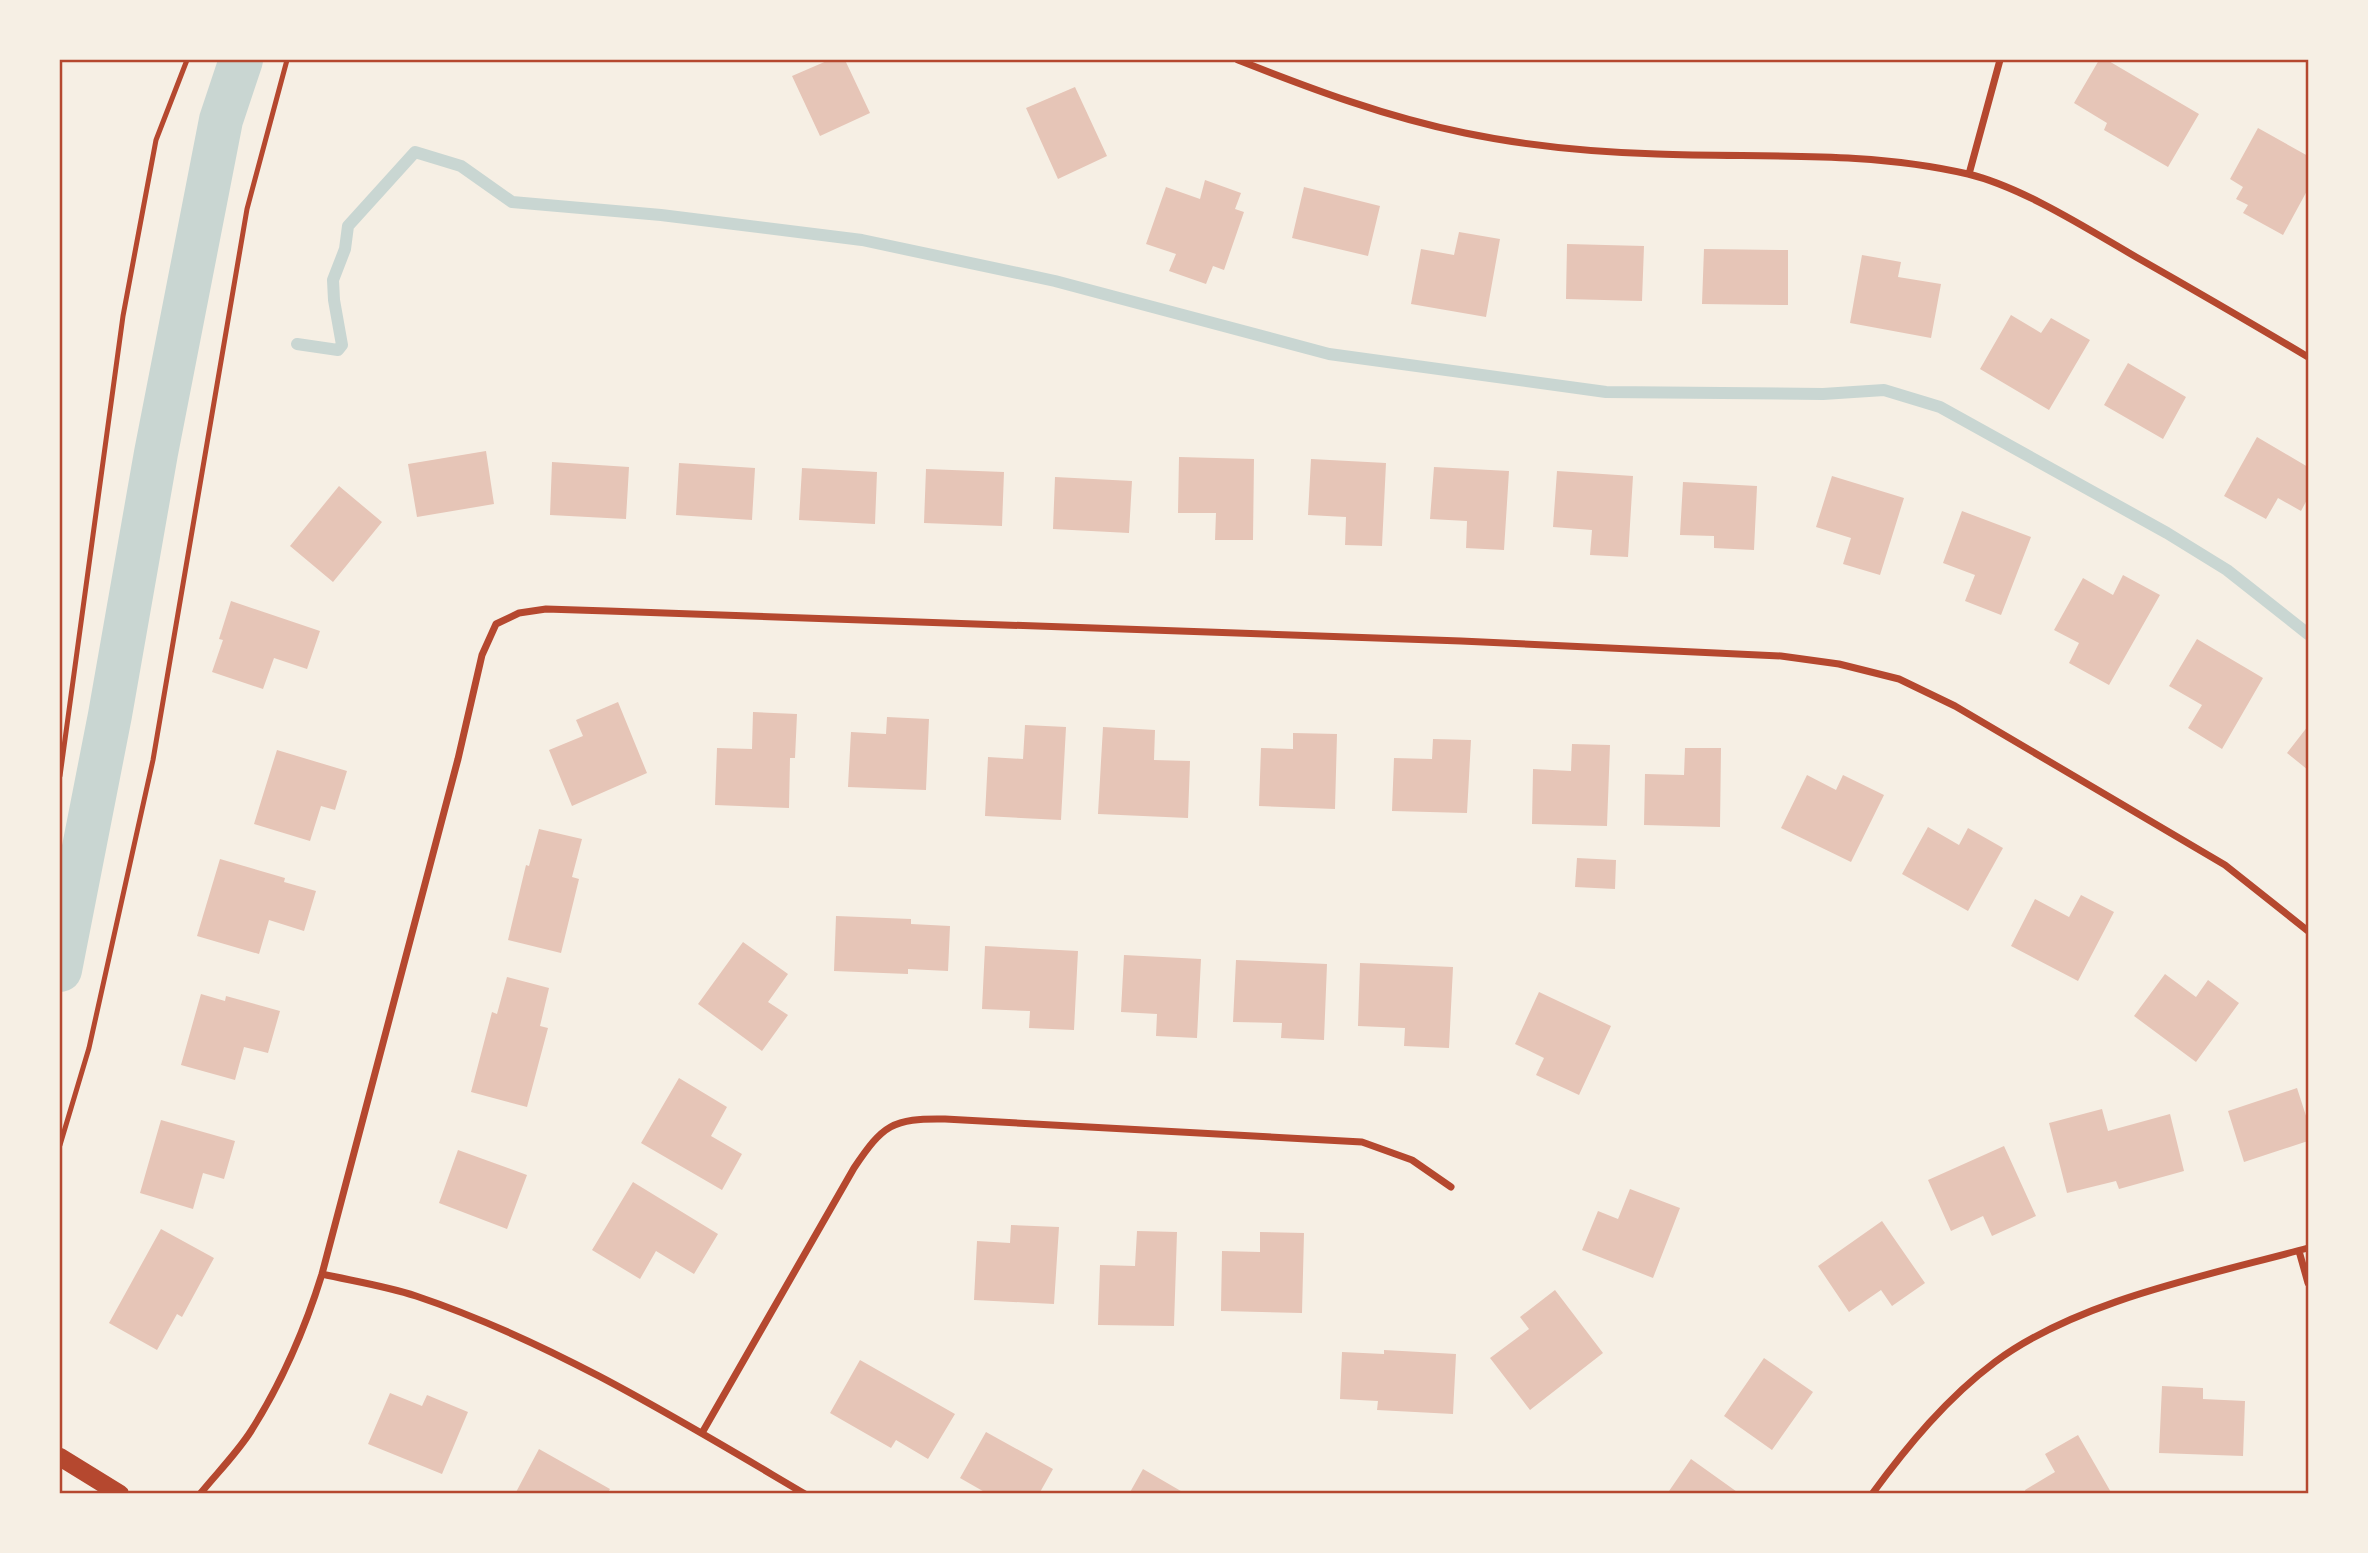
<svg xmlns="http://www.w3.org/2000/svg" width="2368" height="1553" viewBox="0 0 2368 1553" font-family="Manrope,sans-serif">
  <rect width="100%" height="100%" fill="#f6efe4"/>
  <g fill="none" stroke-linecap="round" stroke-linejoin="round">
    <!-- stream -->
    <path stroke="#c9d6d2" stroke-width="12" d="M297 344 338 350 342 345 334 300 333 280 345 249 348 226 415 152 461 166 512 202 661 215 862 240 1055 281 1329 354 1606 392 1823 394 1884 390 1940 407 2167 533 2227 570 2308 634"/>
    <!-- canal -->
    <path stroke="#c9d6d2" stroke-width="44" d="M60 970 110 715 156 453 221 120 241 60"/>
  </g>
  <!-- building -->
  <path fill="#e6c5b7" d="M829 60H845L870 113 820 136 792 76Z
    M2099 60H2107L2199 114 2168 167 2104 130 2107 123 2074 103Z
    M1075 87 1107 156 1058 179 1026 108Z
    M2258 128 2308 156V189L2283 235 2243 213 2248 205 2236 199 2243 187 2230 179Z
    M1205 180 1241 193 1235 209 1244 212 1224 270 1213 266 1206 284 1169 271 1176 254 1146 244 1166 187 1200 199Z
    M1304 187 1380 206 1368 256 1292 238Z
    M1459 232 1500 239 1486 317 1411 304 1421 249 1454 255Z
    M1567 244 1644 246 1642 301 1566 299Z
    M1704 249 1788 250V305L1702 304Z
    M1862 255 1901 262 1898 277 1941 284 1931 338 1850 323Z
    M2011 315 2041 333 2051 318 2090 340 2049 410 1980 369Z
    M2128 363 2186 397 2163 439 2104 405Z
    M2257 437 2308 467V498L2301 511 2278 498 2266 519 2224 496Z
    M486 451 494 504 417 517 408 464Z
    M1179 457 1254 459 1253 540H1215L1216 513H1178Z
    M1311 459 1386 463 1382 546 1345 545 1346 517 1308 515Z
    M552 462 629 467 626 519 550 515Z
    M679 463 755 468 752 520 676 515Z
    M1434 467 1509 471 1504 550 1466 548 1467 521 1430 519Z
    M802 468 877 472 875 524 799 520Z
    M926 469 1004 472 1002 526 924 523Z
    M1557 471 1633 476 1628 557 1590 555 1592 530 1553 527Z
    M1832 476 1904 498 1880 575 1843 564 1851 538 1816 527Z
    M1055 477 1132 481 1129 533 1053 529Z
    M1683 482 1757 486 1754 550 1714 548V536L1680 535Z
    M339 486 382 522 333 582 290 546Z
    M1962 511 2031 537 2001 615 1965 601 1975 575 1943 563Z
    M2123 575 2160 595 2109 685 2069 663 2079 643 2054 630 2083 578 2113 595Z
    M231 601 320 631 307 669 274 658 263 689 212 672 223 640 219 639Z
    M2197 639 2263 678 2222 749 2188 728 2202 705 2169 686Z
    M618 702 647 773 572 806 549 750 583 736 576 720Z
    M753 712 797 714 795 758H790L789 808 715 805 717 748 752 749Z
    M887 717 929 719 926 790 848 787 851 732 886 734Z
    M1025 725 1066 727 1061 820 985 816 988 757 1023 759Z
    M2308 726V770L2287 753Z
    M1103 727 1155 730 1154 760 1190 761 1188 818 1098 814Z
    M1293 733 1337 734 1335 809 1259 806 1261 748 1293 749Z
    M1433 739 1471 740 1467 813 1392 811 1394 758 1432 759Z
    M1572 744 1610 745 1607 826 1532 824 1533 769 1571 771Z
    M1685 748H1721L1720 827 1644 825 1645 774 1684 775Z
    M277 750 347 771 335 810 321 806 310 841 254 824Z
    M1807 775 1836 790 1843 775 1884 795 1851 862 1781 828Z
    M1928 827 1959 845 1968 828 2003 848 1968 911 1902 874Z
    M539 829 582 839 572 877 579 879 561 953 508 940 526 865 529 866Z
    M1577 858 1616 860 1615 889 1575 887Z
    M220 859 285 878 284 882 316 891 304 931 269 920 259 954 197 936Z
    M2081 895 2114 912 2078 981 2011 946 2035 899 2069 917Z
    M836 916 911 919V924L950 926 948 971 908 969V974L834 971Z
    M743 942 788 974 768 1002 788 1015 762 1051 698 1004Z
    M985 946 1078 951 1074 1030 1029 1028 1030 1011 982 1009Z
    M1124 955 1201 959 1197 1038 1156 1036 1157 1014 1121 1012Z
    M1236 960 1327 964 1324 1040 1281 1038 1282 1023 1233 1022Z
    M1360 963 1453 967 1449 1048 1404 1046 1405 1028 1358 1026Z
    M2165 974 2196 997 2208 980 2239 1003 2196 1062 2134 1016Z
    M507 977 549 988 540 1026 548 1028 527 1107 471 1092 492 1012 497 1014Z
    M1539 992 1611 1026 1579 1095 1536 1075 1544 1058 1515 1044Z
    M201 994 225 1001 226 996 280 1011 268 1053 244 1047 235 1080 181 1065Z
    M679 1078 727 1107 711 1136 742 1154 722 1190 641 1143Z
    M2297 1088 2308 1122V1141L2244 1162 2228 1111Z
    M2102 1109 2108 1131 2170 1114 2184 1171 2119 1189 2116 1181 2067 1193 2049 1123Z
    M161 1120 235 1141 224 1179 203 1173 193 1209 140 1193Z
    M2004 1146 2036 1216 1992 1236 1983 1216 1951 1231 1928 1180Z
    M458 1150 527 1175 507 1229 439 1203Z
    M633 1182 718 1234 694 1274 656 1251 640 1279 592 1250Z
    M1630 1189 1680 1208 1653 1278 1582 1250 1598 1211 1618 1219Z
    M1882 1221 1925 1283 1892 1306 1881 1290 1849 1312 1818 1266Z
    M1011 1225 1059 1227 1054 1304 974 1300 977 1241 1010 1243Z
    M161 1229 214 1258 182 1317 177 1314 157 1350 109 1323Z
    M1137 1231 1177 1232 1174 1326 1098 1325 1100 1265 1135 1266Z
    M1260 1232 1304 1233 1302 1313 1221 1311 1222 1251 1260 1252Z
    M1555 1290 1603 1353 1530 1410 1490 1358 1529 1329 1520 1317Z
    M1384 1350 1456 1354 1453 1414 1377 1410 1378 1401 1340 1399 1342 1352 1384 1354Z
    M1764 1358 1813 1392 1772 1450 1724 1416Z
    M860 1360 955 1414 928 1459 896 1440 891 1448 830 1413Z
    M2162 1386 2203 1388V1399L2245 1401 2243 1456 2159 1453Z
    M390 1393 422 1406 427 1395 468 1412 442 1474 368 1444Z
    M986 1432 1053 1469 1039 1494H988L960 1478Z
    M2078 1435 2112 1494H2026L2025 1490 2055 1472 2045 1454Z
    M539 1449 610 1489 607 1494H515Z
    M1691 1459 1740 1494H1667Z
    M1143 1469 1186 1494H1129Z"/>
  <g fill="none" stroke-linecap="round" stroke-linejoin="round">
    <!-- service -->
    <path stroke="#b5482f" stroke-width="5" d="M60 776 123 316 156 140 187 60
      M60 1145 89 1048 153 760 247 209 287 60"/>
    <!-- minor -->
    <path stroke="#b5482f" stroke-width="7" d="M1238 60C1312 89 1386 117 1465 133 1527 146 1593 152 1657 154 1760 158 1866 150 1968 174 2022 187 2088 229 2136 257 2194 290 2251 323 2308 357
      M1969 174 2000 60
      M2299 1251 2308 1283
      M322 1274C353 1281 386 1286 416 1296 553 1342 681 1421 805 1494
      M702 1433 854 1168C883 1125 892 1118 945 1119L1362 1142 1412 1160 1451 1187
      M200 1494C217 1473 237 1453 251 1431 282 1382 305 1329 322 1274L458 759 482 655 496 624 519 613 546 609 608 611 1461 641 1781 656 1839 664 1899 679 1955 706 2225 865 2308 931
      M1872 1494C1908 1445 1947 1398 1995 1362 2078 1300 2210 1275 2308 1248"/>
    <!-- primary -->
    <path stroke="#b5482f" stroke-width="18" d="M60 1457 120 1494"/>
  </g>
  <!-- border -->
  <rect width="2368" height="1553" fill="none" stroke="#f6efe4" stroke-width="122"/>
  <rect x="61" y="61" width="2246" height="1431" fill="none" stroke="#b5482f" stroke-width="2.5"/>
</svg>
